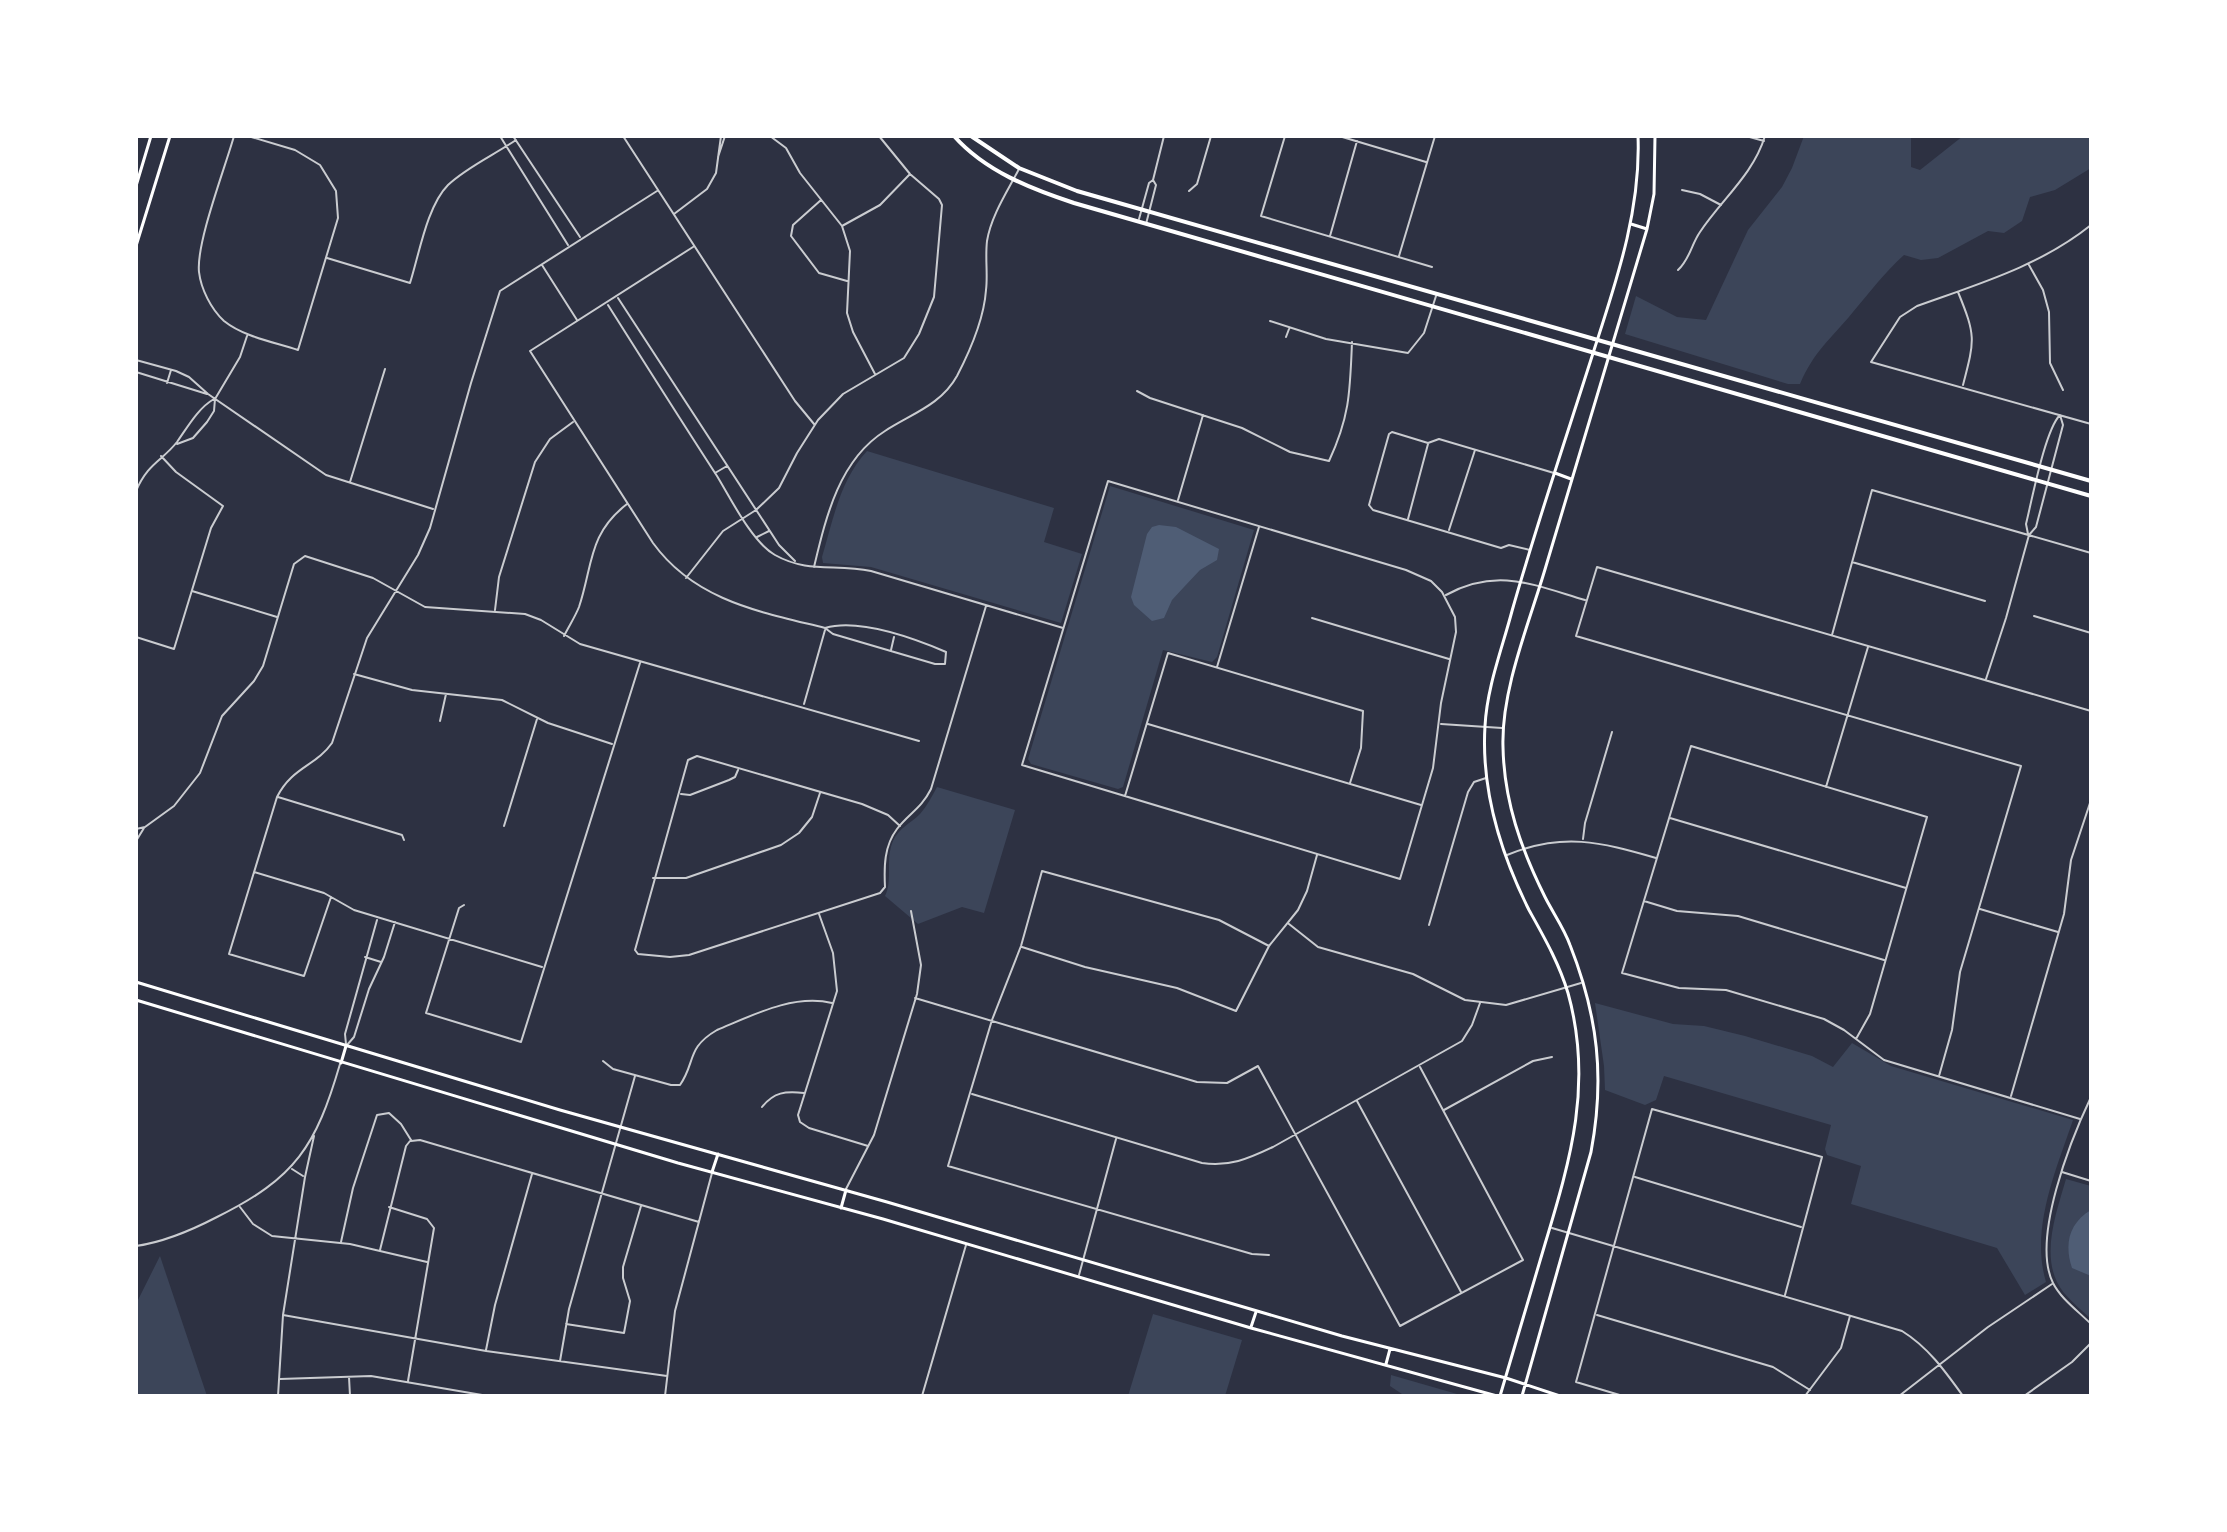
<svg xmlns="http://www.w3.org/2000/svg" width="2227" height="1532" viewBox="0 0 2227 1532" font-family="'Noto Sans',sans-serif">
  <rect width="100%" height="100%" fill="#2d3142"/>
  <!-- green -->
  <path fill="#3c4559" d="M1804 136H1911V167L1920 170 1963 136H2091V168L2055 190 2030 197 2022 221 2004 233 1988 231 1938 258 1921 260 1904 255C1884 273 1870 292 1853 312 1831 339 1814 351 1800 384H1788L1625 334 1636 296 1677 317 1706 320 1748 230 1782 187 1792 168Z
    M867 451 1054 508 1044 542 1082 554 1061 623 871 567 823 563 822 557C833 520 840 480 867 451Z
    M1110 486 1254 530 1217 657 1212 662 1163 650 1123 787 1118 789 1031 764 1028 759Z
    M937 787 1015 810 984 913 962 907 918 924 885 896C893 880 885 859 893 841 899 828 911 823 920 814 927 806 932 796 937 787Z
    M1595 1003 1673 1024 1704 1026 1745 1036 1812 1056 1833 1067 1852 1043 1891 1066 2073 1120C2056 1170 2030 1229 2046 1282L2025 1295 1997 1248 1851 1204 1861 1166 1827 1155 1825 1149 1831 1125 1664 1076 1656 1100 1645 1105 1605 1090 1604 1066Z
    M2066 1179 2091 1186V1319C2082 1311 2072 1302 2064 1293 2038 1261 2056 1214 2066 1179Z
    M160 1256 207 1396H136V1304Z
    M1153 1314 1242 1340 1225 1396H1128Z
    M1391 1375 1464 1396H1405L1390 1386Z"/>
  <!-- water -->
  <path fill="#4f5d75" d="M1159 525 1176 527 1219 549 1217 560 1200 570 1184 587 1172 600 1164 618 1152 621 1134 605 1131 597 1147 534 1152 527Z
    M2091 1210V1276L2072 1268C2064 1244 2069 1223 2091 1210Z"/>
  <g fill="none" stroke-linecap="round" stroke-linejoin="round">
    <!-- minor -->
    <path stroke="#caccd0" stroke-width="2" d="M234 136C225 168 196 243 199 272 201 289 211 309 224 321 244 337 274 342 298 350L338 218 336 191 320 165 295 150 248 136
      M500 136 568 245
      M513 136 580 237
      M623 136 795 401 814 424
      M770 136 786 148 800 173 842 226 850 251 847 313 853 332 875 374
      M1285 136 1261 216 1432 267
      M1339 136 1426 162
      M1746 136 1764 141
      M718 157 725 136
      M1682 190 1700 194 1721 205
      M1189 191 1197 184 1211 136
      M821 200 793 225 791 236 819 273 847 281
      M674 214 707 189 716 173 721 136
      M1139 219 1149 183 1153 180
      M1146 224 1156 185 1153 180 1164 136
      M2091 225C2040 266 1978 284 1917 306L1900 317 1871 362 2091 424
      M842 226 880 205 910 174
      M1330 236 1357 141
      M693 247 530 351 653 543C695 601 761 612 825 628L833 634 935 664H945L946 652C913 638 860 618 825 628
      M1399 256 1435 136
      M327 258 410 283C419 255 427 206 448 185 467 167 494 155 516 140
      M542 265 577 320
      M2029 265 2043 290 2049 312 2050 363 2063 390
      M1678 270C1690 259 1691 245 1700 232 1722 199 1753 175 1765 136
      M1958 292C1976 336 1975 339 1963 385
      M618 298 779 545 795 561
      M608 305C644 362 680 419 717 476 731 499 752 542 775 555 809 574 836 563 871 571L1063 628
      M1270 321 1326 339 1408 353 1424 333 1436 296
      M1286 337 1289 329
      M136 360 176 371 189 377 208 394 326 475 433 509
      M136 372 207 394
      M167 383 171 370
      M1137 391 1150 398 1242 428 1290 452 1329 461C1350 416 1350 391 1352 342
      M177 444 193 438 207 422 214 411 215 399 240 357 247 336
      M715 473 727 466
      M1108 481 1406 570 1431 581 1442 592 1455 617 1456 632 1441 703 1433 768 1400 879 1022 765Z
      M350 482 385 369
      M136 491C148 463 162 461 177 442 187 428 198 408 214 399
      M1178 500 1203 415
      M1408 519 1428 444
      M1449 530 1475 450
      M2028 534 2026 524C2032 500 2045 430 2060 415
      M757 537 769 531
      M1530 550 1509 545 1501 548 1373 510 1369 505 1389 434 1392 432 1428 443 1439 439 1554 473
      M1852 562 1985 601
      M814 567C826 517 839 460 885 431 911 414 941 405 957 376 970 351 984 319 986 290 988 274 985 258 987 241 991 216 1007 192 1019 169
      M686 578 723 531 756 510 779 488 797 453 818 420 843 394 904 358 919 334 934 297 942 205 939 199 910 174 879 136
      M192 591 277 617
      M1446 595C1497 567 1534 585 1585 600
      M495 610 499 577 535 462 550 439 573 422
      M2034 616 2091 633
      M1312 618 1449 659
      M1832 635 1872 490 2091 553
      M564 636C569 626 575 617 579 607 593 565 588 534 627 504
      M136 637 174 649 211 528 223 506 176 472 161 456
      M891 650 894 637
      M1217 667 1259 527
      M354 674 412 690 502 700 548 723 612 744
      M1986 679 2006 618 2029 535 2036 527 2063 425 2060 415
      M804 704 825 630
      M440 721 446 694
      M1148 724 1421 805
      M1441 724 1502 728
      M1826 787 1868 647
      M681 794 690 795 729 780 735 777 738 770
      M1125 796 1168 653 1363 711 1361 748 1350 783
      M278 797 402 835 404 840
      M1670 818 1906 888
      M504 826 537 719
      M900 826 888 815 862 804 697 756 688 760 635 950 638 954 670 957 689 955 880 893 885 887C884 867 884 846 897 829 908 814 921 809 931 789L986 606
      M136 829 145 827 174 806 200 773 222 716 254 681 263 666 294 564 305 556 373 578 425 607 525 614 541 620 580 644 919 741
      M1583 839 1585 823 1612 732
      M136 841 144 828
      M1507 855C1563 832 1600 842 1656 858
      M254 872 324 893 354 910 542 967
      M653 878H686L781 845 799 833 812 817 820 793
      M331 897 304 976 229 954 277 797C292 767 316 766 332 743L367 638 418 555 430 528 471 383 500 291 657 191
      M1644 901 1677 911 1738 916 1884 960
      M464 905 459 908 426 1013 521 1042 640 663
      M1980 909 2058 932
      M819 914 833 953 837 991 798 1115 800 1122 809 1128 868 1146
      M1289 924 1318 947 1413 974 1465 1000 1506 1005 1581 983
      M1429 925 1468 792 1474 782 1486 778
      M1269 946 1219 920 1042 871 1021 946 992 1020 948 1166 1252 1254 1269 1255
      M1022 947 1085 967 1177 988 1236 1011 1269 946 1298 910 1307 891 1317 855
      M365 957 381 962
      M915 998 1197 1082 1227 1083 1258 1066 1400 1326 1523 1260 1420 1067
      M1856 1039 1870 1014 1927 817 1691 746 1622 973 1679 988 1726 990 1824 1019 1844 1030 1884 1060 2080 1119
      M346 1044 345 1034 377 920
      M347 1045 354 1037 369 989 384 957 395 922
      M603 1061 613 1069 671 1085H680C696 1062 686 1048 717 1030 753 1015 793 994 832 1003
      M1939 1076 1952 1030 1960 972 2021 766 1576 636 1597 567 2091 711
      M972 1094 1202 1163C1229 1167 1248 1159 1273 1147L1462 1041 1472 1025 1480 1003
      M2011 1096 2064 914 2071 860 2091 800
      M2091 1097C2071 1139 2031 1239 2053 1283 2061 1299 2078 1311 2091 1324
      M1357 1101 1461 1292
      M762 1107C774 1092 785 1091 804 1093
      M1444 1110 1533 1061 1552 1057
      M411 1141 420 1140 699 1222
      M292 1169 303 1176
      M2062 1172 2091 1181
      M1635 1177 1801 1227
      M846 1189 874 1135 917 994 921 965 911 911
      M240 1207 253 1224 272 1236 350 1244 427 1262
      M389 1207 427 1219 434 1228 408 1381
      M1552 1228 1902 1331C1928 1347 1945 1371 1963 1396
      M341 1242 353 1188 377 1115 389 1113 401 1124 411 1140
      M136 1246C165 1242 192 1230 217 1217 296 1178 316 1146 340 1064
      M380 1250 406 1146 410 1141
      M1079 1275 1116 1139
      M283 1315 486 1351 667 1376
      M1597 1315 1773 1367 1810 1390
      M566 1324 624 1333 630 1301 623 1278V1267L641 1206
      M486 1350 495 1305 532 1174
      M560 1361 569 1309 635 1076
      M349 1377 350 1396
      M280 1379 371 1376 488 1396
      M278 1396 283 1315 305 1177 314 1136
      M665 1396 675 1311 712 1173
      M922 1396 966 1245
      M1623 1396 1576 1382 1652 1109 1822 1157 1785 1295
      M1805 1396 1841 1348 1850 1316
      M1899 1396 1988 1327 2052 1284
      M2024 1396 2072 1362 2091 1343"/>
    <!-- secondary -->
    <path stroke="#fff" stroke-width="3" d="M136 186 151 136
      M1631 224 1647 229
      M136 246 170 136
      M1555 473 1571 479
      M136 982 560 1110 887 1202 1342 1336 1506 1378 1560 1396
      M136 1000 678 1163 883 1219 1251 1328 1497 1396
      M341 1063 346 1046
      M712 1172 718 1154
      M841 1208 846 1190
      M1251 1327 1256 1312
      M1386 1364 1390 1349
      M1500 1396C1515 1345 1530 1295 1545 1244 1571 1158 1593 1083 1568 993 1559 963 1544 937 1529 910 1501 854 1481 790 1485 726 1487 687 1502 649 1512 611 1537 523 1567 435 1595 347 1617 279 1641 209 1638 136
      M1522 1396 1591 1152C1605 1078 1598 1016 1570 945 1564 928 1553 913 1545 897 1521 849 1504 801 1503 747 1501 689 1530 621 1546 566 1580 454 1614 342 1647 229L1654 194 1655 136"/>
    <!-- primary -->
    <path stroke="#fff" stroke-width="4" d="M954 136C985 171 1031 189 1074 203L2091 496
      M971 136 1019 168 1077 191 2091 481"/>
  </g>
  <!-- border -->
  <rect width="2227" height="1532" fill="none" stroke="#ffffff" stroke-width="276"/>
</svg>
